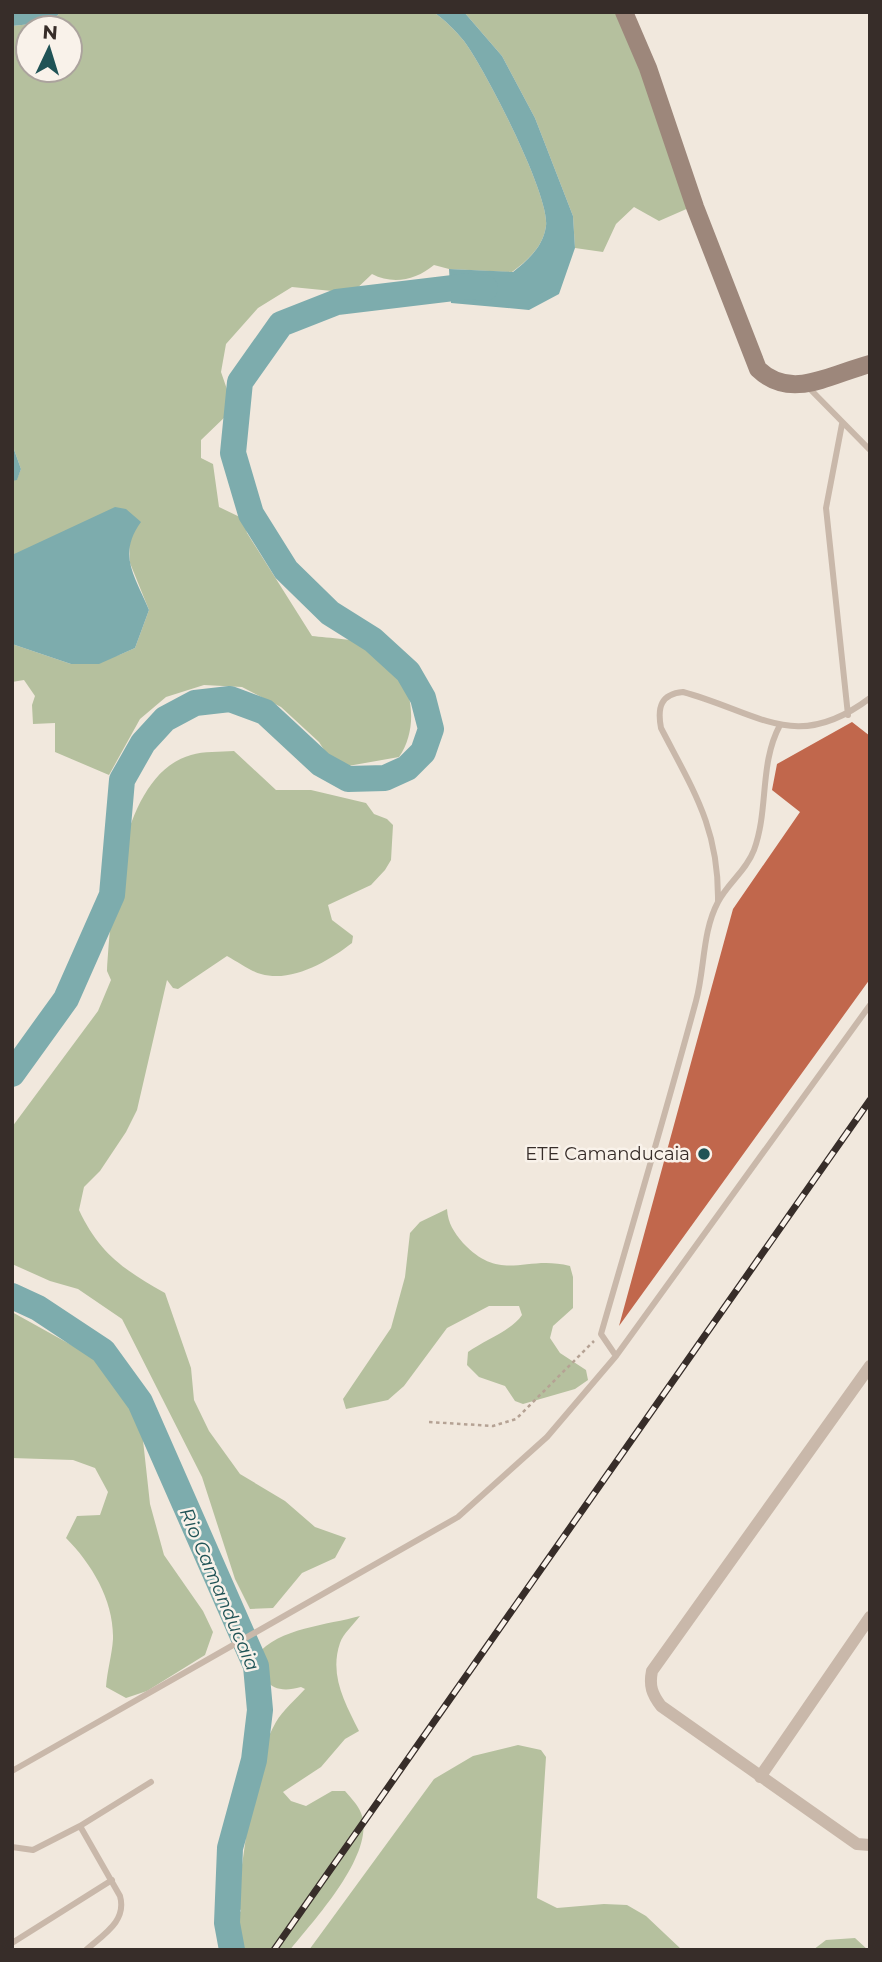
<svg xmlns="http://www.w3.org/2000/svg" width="882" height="1962" viewBox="0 0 882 1962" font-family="Montserrat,sans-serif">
  <rect width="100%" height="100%" fill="#f1e8dd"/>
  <!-- green -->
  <path fill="#b5c09e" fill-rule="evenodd" d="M61 12H433C444 19 456 31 464 41 485 69 550 195 546 226 543 247 528 260 512 272L449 269 434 265C416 280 393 285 372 274L352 293 292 287 258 308 226 344 221 372 230 398 228 414 201 440V458L213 464 219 507 244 519 247 533 312 636C327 638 361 639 373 646 410 666 423 723 399 757L348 766 330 759 319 742 281 707 242 687 204 685 166 697 140 719 109 775 55 752V723L33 724 32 705 35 696 24 680 12 682V644L71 664 119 655 135 648 149 610 130 563 129 539 12 555V481L17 479 21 469 12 444V26L50 22ZM28 28H70V70H28Z
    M464 12H619L691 207 659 221 634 207 616 224 603 252 575 248 573 216 535 118 502 56Z
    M234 751 276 790H311L366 803 374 814 387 819 393 825 391 860 385 870 371 885 328 905 332 920 353 936 352 943C329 961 292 983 261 974 250 971 238 962 227 956L178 989 173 988 167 980 137 1110 126 1132 100 1171 84 1187 79 1210C99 1253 124 1270 165 1293L191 1368 194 1400 209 1431 240 1474 285 1501 315 1527 346 1538 335 1558 302 1573 273 1608 250 1609 235 1579 202 1477 122 1319 78 1289 50 1281 12 1264V1127L98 1011 111 980 107 971C111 912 119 775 191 755 204 751 220 752 234 751Z
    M447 1209C448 1224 454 1232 463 1243 502 1284 525 1254 570 1266L573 1277V1308L553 1326 550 1338 560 1353 586 1370 588 1380 575 1389 523 1404 515 1401 505 1386 479 1377 467 1365 468 1352C485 1340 511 1331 522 1315L519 1306H489L447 1328 404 1386 388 1400 346 1409 343 1399 391 1328 405 1277 410 1233 420 1222Z
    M12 1312 93 1357 109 1373 135 1410 142 1431 150 1504 164 1555 203 1611 213 1632 205 1655 147 1691 126 1698 106 1687C107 1671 112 1655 113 1639 114 1601 92 1564 66 1538L77 1516 100 1515 108 1492 95 1468 73 1460 12 1458Z
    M360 1616C354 1624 343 1634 340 1643 329 1675 345 1703 359 1731L345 1739 321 1767 283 1792 291 1801 306 1806 332 1791H345C350 1797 358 1805 361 1813 377 1853 313 1921 290 1950H220L225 1925 241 1911C229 1889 238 1887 242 1865 250 1815 251 1767 276 1722 283 1710 296 1699 305 1689L301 1687C273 1695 262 1683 257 1655 278 1628 328 1625 360 1616Z
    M518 1745 541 1750 546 1757 537 1898 557 1908 604 1904 627 1905 646 1916 682 1950H309L434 1779 473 1756Z
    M855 1938 868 1950H813L826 1940Z"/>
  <!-- water -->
  <path fill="#7dacad" d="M12 12H61L50 22 12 26Z
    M433 12H464L502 56 535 118 573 216 575 248 559 294 529 310 451 303 449 269 513 272C528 260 543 247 546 226 550 195 485 69 464 41 456 31 444 19 433 12Z
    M12 444 21 469 17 480 12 481Z
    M115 507 126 509 141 522C117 555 135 576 149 610L135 648 99 664H71L12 644V555Z"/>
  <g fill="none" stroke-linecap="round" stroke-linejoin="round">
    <!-- river -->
    <path stroke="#7dacad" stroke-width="26" d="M12 1074 66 999 112 895 122 780 143 743 165 719 195 703 230 699 265 712 321 764 348 779 385 778 407 768 423 752 431 729 423 698 408 672 373 640 330 613 286 570 251 514 233 453 240 382 281 324 337 302 470 286 485 288
      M12 1296 38 1308 103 1351 140 1402 256 1666 260 1710 254 1760 230 1848 227 1923 232 1950"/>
  </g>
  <!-- building -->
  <path fill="#c1674c" d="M852 722 870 736V979L619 1326 733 909 800 812 772 790 777 764Z"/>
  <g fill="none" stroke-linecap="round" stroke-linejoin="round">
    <!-- path -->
    <path stroke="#b5a294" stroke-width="2.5" stroke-dasharray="3.5 3.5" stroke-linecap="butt" d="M429 1422 493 1426 516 1419 594 1341"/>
    <!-- lane -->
    <path stroke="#c9b8aa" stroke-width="6" d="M808 387 870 450
      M842 424 826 508 848 715
      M718 901C719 828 693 790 661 728 657 707 661 694 683 692 760 713 796 754 870 698
      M616 1356 601 1334C633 1223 666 1112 696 1001 705 968 702 932 718 902 728 883 746 871 754 850 769 809 759 764 780 725
      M12 1771 458 1517 547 1437 616 1356 870 1005
      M80 1826 120 1896C127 1921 104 1934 86 1950
      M12 1847 33 1850 80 1826 151 1782
      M12 1943 112 1880"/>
    <!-- street -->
    <path stroke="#c9b8aa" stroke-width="12" d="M870 1366 652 1671C649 1686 652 1694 661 1706L857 1844 870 1845
      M760 1777 870 1617"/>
    <!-- secondary -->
    <path stroke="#9d877b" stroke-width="18" d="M624 12 648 68 695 207 758 369C791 401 831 374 870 364"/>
    <!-- rail casing -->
    <g stroke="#372d29" stroke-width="7">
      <path id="rail" d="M274 1950 870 1100"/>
    </g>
    <!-- rail -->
    <use href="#rail" stroke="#f9f2ea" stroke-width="4.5" stroke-dasharray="13" stroke-linecap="butt"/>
  </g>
  <!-- markers -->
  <circle fill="#205356" stroke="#f9f2ea" stroke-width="2.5" cx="704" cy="1154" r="7"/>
  <g text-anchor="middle" stroke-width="5" stroke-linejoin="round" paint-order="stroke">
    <!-- poi labels -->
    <g font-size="18" fill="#372d29" stroke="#f9f2ea" text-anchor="end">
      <text x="690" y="1160">ETE Camanducaia</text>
    </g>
    <!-- water labels -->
    <g font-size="19" font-style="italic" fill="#205356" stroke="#f9f2ea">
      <text transform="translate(220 1589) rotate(67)" y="7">Rio Camanducaia</text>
    </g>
  </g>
  <!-- border -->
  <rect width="882" height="1962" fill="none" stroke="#372d29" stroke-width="28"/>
  <!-- north arrow -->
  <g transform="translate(49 49) rotate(4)"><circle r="33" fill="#f9f2ea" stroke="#aba39d" stroke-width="2"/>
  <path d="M0-5L12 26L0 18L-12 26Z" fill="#205356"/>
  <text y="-10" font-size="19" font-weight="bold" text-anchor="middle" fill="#372d29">N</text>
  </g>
</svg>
